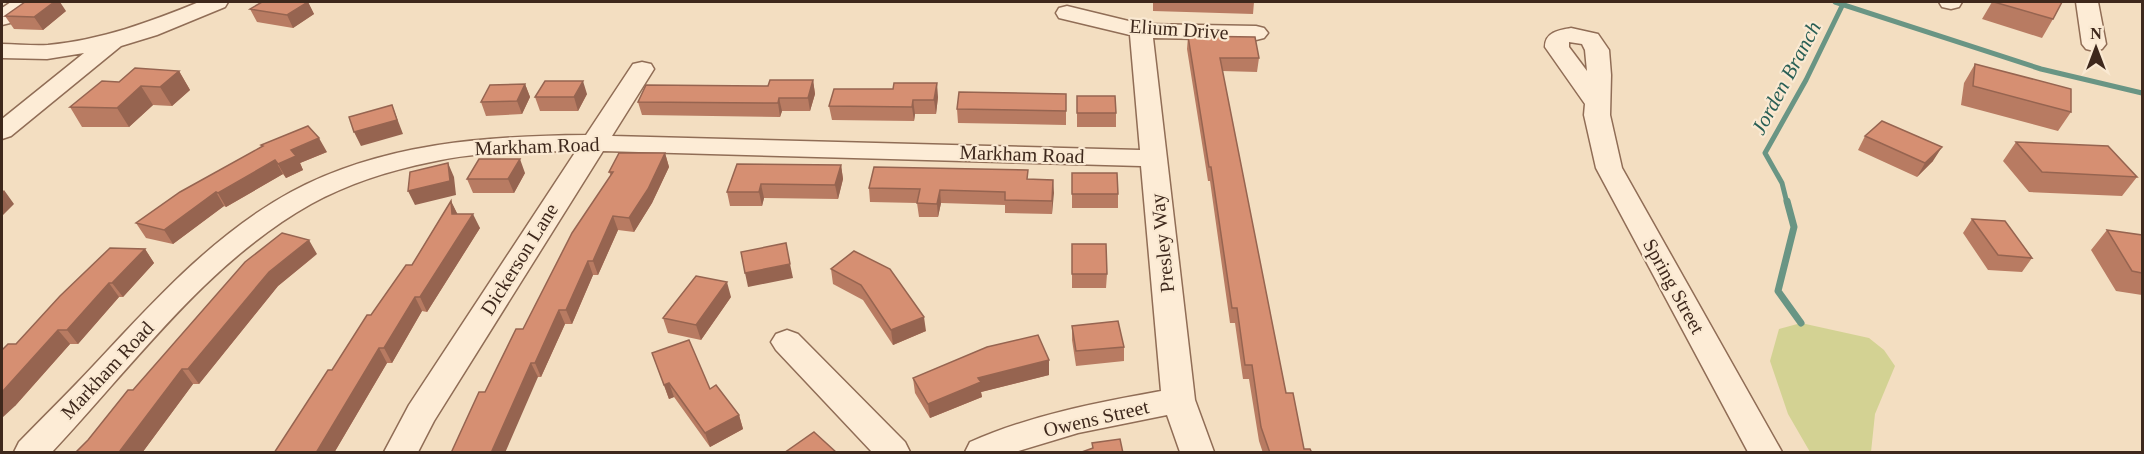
<svg xmlns="http://www.w3.org/2000/svg" width="2144" height="454" viewBox="0 0 2144 454" font-family="'Times New Roman',serif">
  <rect width="100%" height="100%" fill="#f3dec1"/>
  <!-- green -->
  <path fill="#d3d293" d="M1801 323 1869 338 1884 350 1895 366 1875 414 1871 452H1810L1788 414 1770 361 1779 329Z"/>
  <g fill="none" stroke-linecap="round" stroke-linejoin="round">
    <!-- stream-far1 -->
    <path stroke="#699584" stroke-width="5" d="M1835 2 2041 69 2142 93
      M1787 203 1782 183 1765 153 1806 80 1843 4"/>
    <!-- stream -->
    <path stroke="#699584" stroke-width="7" d="M1787 201 1794 227 1778 291 1801 323"/>
    <!-- minor casing -->
    <g stroke="#906d56" stroke-width="3">
      <path id="minor" d="M11 2H36L10 23 2 25V8Z
        M199 2H228L225 7 157 35 121 46 11 136 2 139V119L84 53 47 59 2 58V44C17 44 33 46 48 45 101 40 150 22 199 2Z
        M1939 2H1962L1959 7 1951 9 1942 7Z
        M2076 2H2098L2106 44 2102 49 2094 51 2086 49 2082 44Z
        M1067 6 1141 24 1256 26 1264 28 1268 33 1264 38 1256 40 1153 38 1195 400 1214 452H1180L1167 415 1078 433 1015 452H965L970 442C1031 415 1095 403 1161 391L1141 166 603 151 434 421 418 452H384L409 405 576 151C527 152 478 151 431 162 391 170 347 184 311 204 206 263 133 366 52 452H14L19 442C44 416 70 391 95 364 154 301 214 234 291 192 382 143 486 136 586 135L633 64 642 62 651 64 654 69 612 136 1140 150 1130 35 1059 18 1056 13 1059 8Z
        M1571 28 1598 34 1609 50 1611 75 1610 115 1622 168 1782 452H1748L1596 168 1584 115 1585 104 1545 47C1545 32 1559 30 1571 28ZM1569 42 1582 44 1585 50 1587 71 1569 47Z
        M787 330 798 334 905 442 910 452H872L776 350 771 342 776 334Z"/>
    </g>
    <!-- minor -->
    <use href="#minor" fill="#fdecd6" fill-rule="evenodd"/>
  </g>
  <!-- wall -->
  <path fill="#b87b62" d="M308 2 314 14 293 28 257 22 250 9Z
    M1116 2H1138V3Z
    M1153 2H1254L1253 14 1153 11Z
    M1992 2H2062L2053 19 2042 38 1982 19Z
    M66 11 43 30 14 29 5 16Z
    M1188 36 1259 58 1257 72 1222 71 1286 393 1304 449 1312 453H1263L1259 441 1249 379H1243L1235 323H1230L1210 181H1208L1187 49Z
    M1975 64 2071 112 2058 131 1961 105 1964 83Z
    M179 71 190 90 172 106 153 105 129 127H82L70 107 119 82Z
    M813 80 815 94 810 111H782L780 117 642 115 638 102Z
    M525 84 530 97 522 114 486 116 481 102Z
    M587 94 578 111H540L535 97Z
    M1066 94V125L958 123 957 109Z
    M1077 96 1116 113V127H1077Z
    M938 97 936 114H915L914 121 832 120 829 106Z
    M1865 136 1933 161 1917 177 1858 150Z
    M2016 142 2137 177 2122 196 2029 192 2003 161Z
    M262 146 327 152 300 163 303 170 286 178 283 174 226 207 224 206 173 244 146 238 136 223Z
    M665 153 669 167 652 203 634 232 618 230 598 275H593L572 324H565L541 377H538L485 392 523 329 611 176 609 172Z
    M841 165 843 179 838 199 764 198 762 206H730L727 192Z
    M525 173 514 193H473L467 179Z
    M1072 173 1118 194V208H1072Z
    M1028 179 1053 180 1052 214 1005 213V205L941 203 938 217H919L917 203 870 202 869 188Z
    M451 201 457 214 480 228 427 312 422 311 392 363H387L334 453H274L371 315 412 265Z
    M1972 219 2032 258 2022 272 1988 270 1963 233Z
    M2107 230 2142 235V295L2116 291 2091 250Z
    M1072 244 1107 274 1106 288H1072Z
    M145 249 154 263 123 297H119L78 344H70L15 406 16 344Z
    M854 251 926 331 893 345 863 300 833 284 831 269Z
    M317 254 278 286 199 384H193L142 453H75L88 440 133 390Z
    M731 297 701 340 668 333 663 318Z
    M1072 326 1124 347V361L1076 366 1072 340Z
    M652 353 710 389 739 415 743 429 710 447 674 397 669 399Z
    M1049 375 981 392 982 397 930 418 915 393 913 378Z"/>
  <!-- shaded-wall -->
  <path fill="#966450" d="M54 2H60L66 11 43 30 34 17Z
    M308 2 314 14 293 28 287 15Z
    M179 71 190 90 172 106 160 87Z
    M813 80 815 94 810 111 808 98Z
    M583 81 587 94 578 111 574 97Z
    M937 83 938 97 936 114 934 100Z
    M525 84 530 97 522 114 517 101Z
    M141 86 153 105 129 127 117 108Z
    M779 98 782 111 780 117 778 103Z
    M913 100 915 114 914 121 912 107Z
    M392 105 403 134 361 146 354 132Z
    M319 138 327 152 300 163 303 170 286 178 278 164 291 150Z
    M1942 147 1933 161 1917 177 1925 163Z
    M665 153 669 167 652 203 634 232 629 218Z
    M520 159 525 173 514 193 508 179Z
    M275 160 283 174 226 207 218 193Z
    M448 163 454 177 456 195 415 205 408 191Z
    M841 165 843 179 838 199 835 185Z
    M1053 180 1054 193 1052 214V201Z
    M761 184 764 198 762 206 759 192Z
    M4 190 14 204 2 216V192Z
    M940 190 941 203 938 217 937 204Z
    M216 192 224 206 173 244 164 230Z
    M451 201 458 215 452 214Z
    M473 214 480 228 427 312 420 297Z
    M613 216 618 230 598 275 593 261Z
    M309 240 317 254 278 286 199 384 188 369 269 272Z
    M145 249 154 263 123 297 112 283Z
    M588 261 593 275 572 324 566 310Z
    M790 264 793 278 748 287 745 273Z
    M727 282 731 297 701 340 696 325Z
    M109 283 119 297 78 344 67 330Z
    M415 297 422 311 392 363 384 348Z
    M559 310 565 324 541 377 535 363Z
    M924 317 926 331 893 345 891 330Z
    M58 330 70 344 15 406 2 418V392Z
    M379 348 387 363 334 453H316Z
    M1049 360V375L981 392 982 397 930 418 928 404 978 378Z
    M531 363 538 377 505 453H491Z
    M182 369 193 384 142 453H119Z
    M669 383 674 397 669 399 664 385Z
    M739 415 743 429 710 447 705 433Z"/>
  <!-- building -->
  <path fill="#d68f72" stroke="#966450" stroke-width="1.5" d="M25 2H54L34 17 5 16Z
    M262 2H308L287 15 250 9Z
    M1994 2H2062L2053 19Z
    M1188 36 1255 37 1259 58H1220L1286 393H1293L1304 449H1310L1312 453H1270L1261 427 1252 365H1245L1237 308H1232L1211 167H1209Z
    M1975 64 2071 89V112L1973 86Z
    M135 68 179 71 160 87 141 86 117 108 70 107 102 81 119 82Z
    M770 80H813L808 98H779L778 103 638 102 646 85 768 86Z
    M545 81H583L574 97H535Z
    M894 83H937L934 100H913L912 107 829 106 834 89H893Z
    M525 84 517 101 481 102 490 85Z
    M959 92 1066 94V111L957 109Z
    M1077 96H1115L1116 113H1077Z
    M392 105 397 120 354 132 349 117Z
    M1882 121 1942 147 1925 163 1865 136Z
    M308 126 319 138 291 150 296 156 278 164 275 160 218 193 216 192 164 230 136 223 180 192 263 146 261 145Z
    M2016 142 2108 146 2137 177 2042 172Z
    M619 153H665L648 189 629 218 613 216 593 261H588L566 310H559L535 363H531L491 453H451L479 392H485L516 329H523L572 233 613 172H609Z
    M479 159H520L508 179H467Z
    M448 163 450 181 408 191 410 172Z
    M737 164 841 165 835 185 761 184 759 192H727Z
    M874 167 1028 170 1027 179 1053 180 1052 201 1005 200V192L940 190 937 204 917 203 920 189 869 188Z
    M1072 173H1117L1118 194H1072Z
    M451 201 452 214H473L420 297H415L384 348H379L316 453H274L328 370H332L367 315H371L406 265H412Z
    M1972 219 2005 221 2032 258 1998 255Z
    M2107 230 2142 235V273L2132 271Z
    M282 233 309 240 269 272 188 369H182L120 451 119 453H75L88 440 128 390H133L245 262Z
    M786 243 790 264 745 273 741 252Z
    M1072 244H1106L1107 274H1072Z
    M110 248 145 249 112 283H109L67 330H58L2 392V350L8 344H16L60 296Z
    M854 251 890 269 924 317 891 330 861 285 831 269Z
    M696 276 727 282 696 325 663 318Z
    M1118 321 1124 347 1076 351 1072 326Z
    M1038 335 1049 360 978 378 981 382 928 404 913 378 987 347Z
    M689 340 710 389 716 385 739 415 705 433 669 383 664 385 652 353Z
    M814 432 837 453H784Z
    M1120 439 1123 453H1079L1093 448 1092 443Z"/>
  <g text-anchor="middle" stroke-width="4.5" stroke-linejoin="round" paint-order="stroke">
    <!-- street labels -->
    <g font-size="20" fill="#3e281c" stroke="#fae9d2">
      <text transform="translate(1179 29) rotate(4)" y="7">Elium Drive</text>
      <text transform="translate(537 146) rotate(-2)" y="7">Markham Road</text>
      <text transform="translate(1022 154) rotate(2)" y="7">Markham Road</text>
      <text transform="translate(1162 243) rotate(-96)" y="7">Presley Way</text>
      <text transform="translate(519 259) rotate(-58)" y="7">Dickerson Lane</text>
      <text transform="translate(1674 286) rotate(61)" y="7">Spring Street</text>
      <text transform="translate(107 370) rotate(-47)" y="7">Markham Road</text>
      <text transform="translate(1096 418) rotate(-13)" y="7">Owens Street</text>
    </g>
    <!-- water labels -->
    <g font-size="21" font-style="italic" fill="#295f55" stroke="#fae9d2">
      <text transform="translate(1786 78) rotate(-62)" y="7">Jorden Branch</text>
    </g>
  </g>
  <!-- border -->
  <rect width="2144" height="454" fill="none" stroke="#3e281c" stroke-width="6"/>
  <!-- north arrow -->
  <g transform="translate(2096 48)" stroke="#fae9d2" stroke-width="4.5" paint-order="stroke">
  <path d="M0-4.5L10 22L0 15L-10 22Z" fill="#3e281c"/>
  <text y="-9" font-size="16" font-weight="bold" text-anchor="middle" fill="#3e281c">N</text>
  </g>
</svg>
